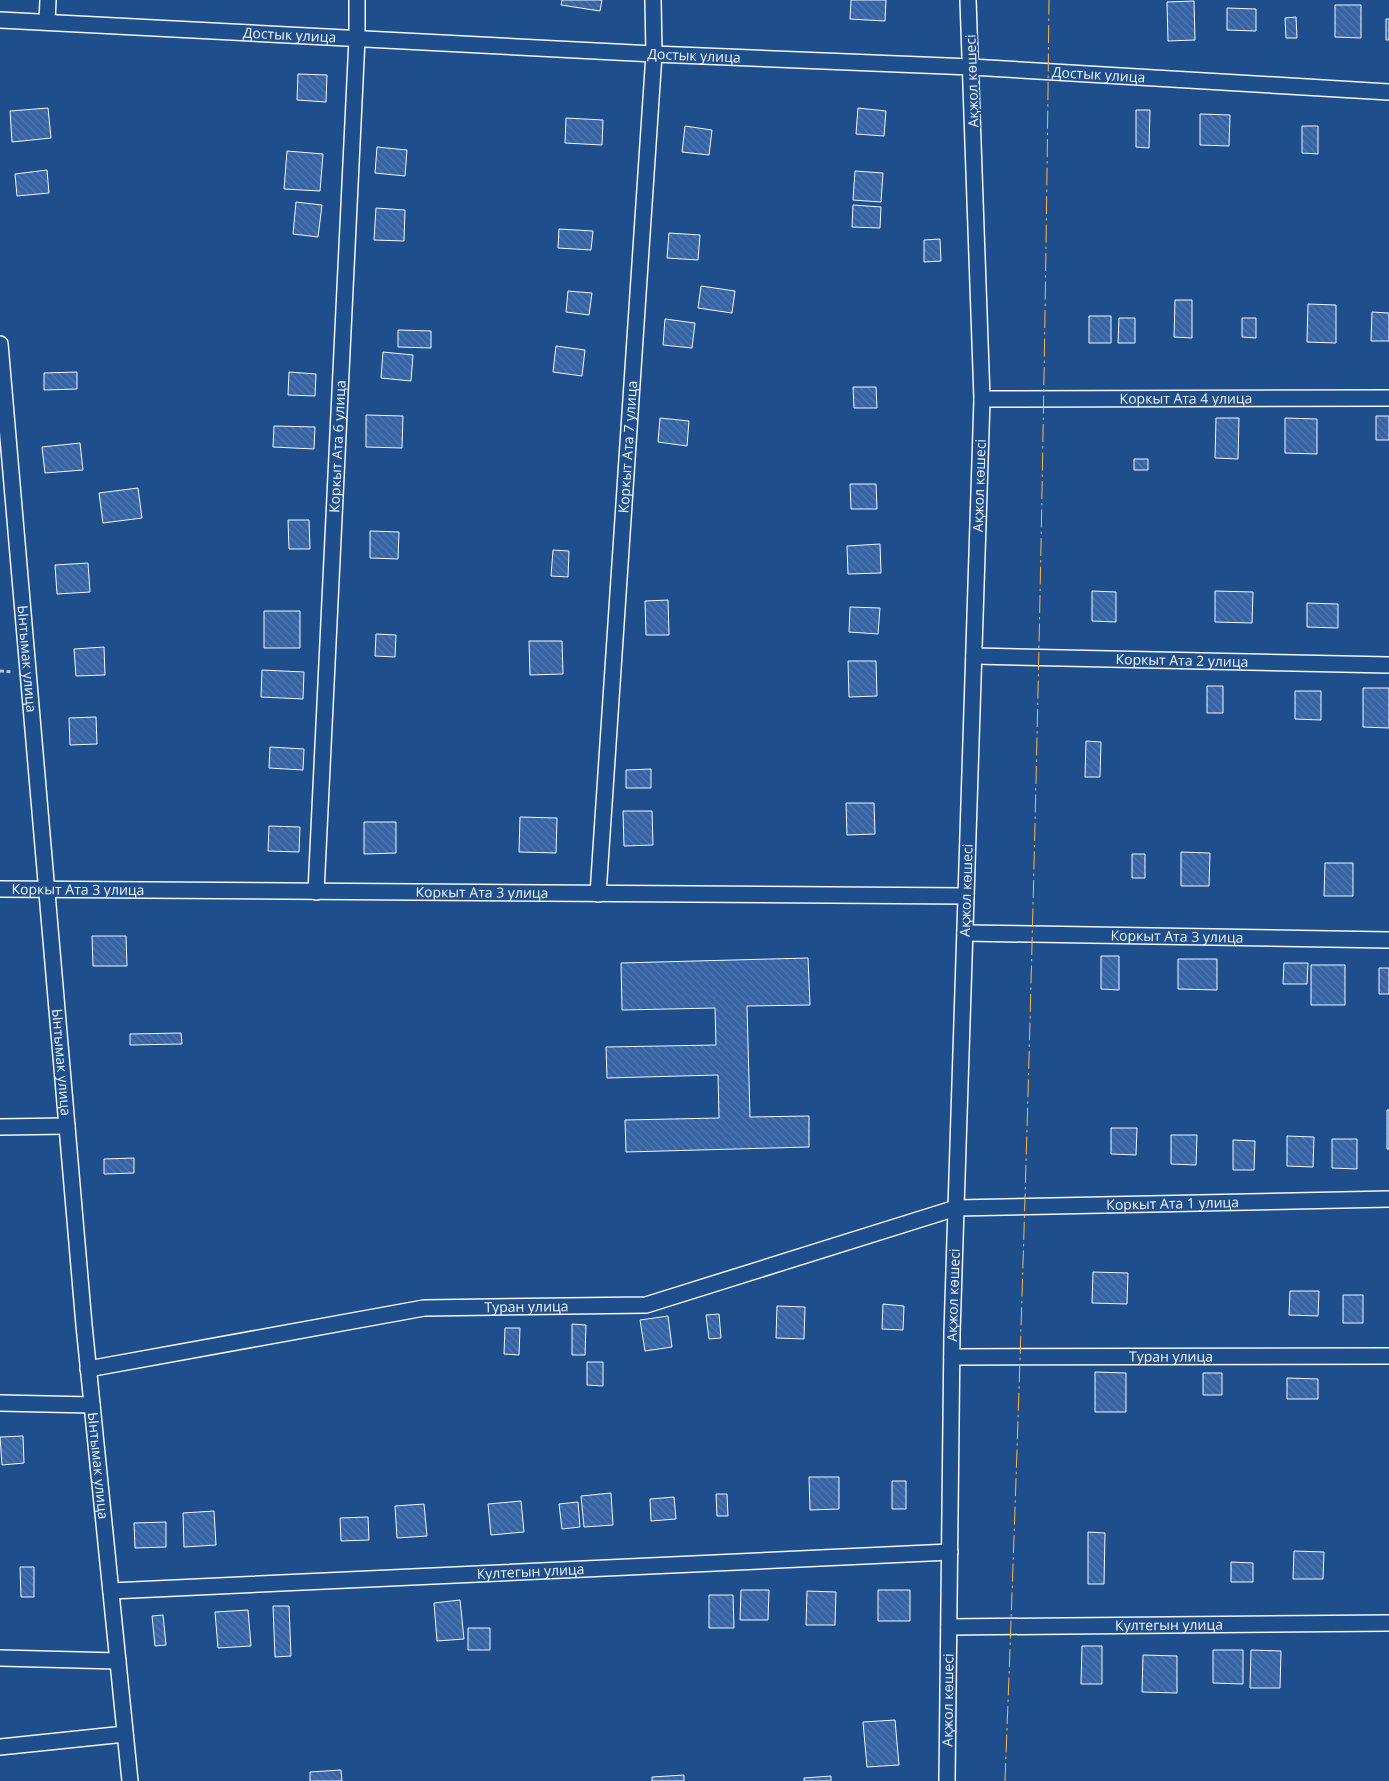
<svg xmlns="http://www.w3.org/2000/svg" width="1389" height="1781" viewBox="0 0 1389 1781" font-family="'Open Sans',sans-serif">
  <defs>
    <pattern id="building-back-hatch" width="6" height="6" patternUnits="userSpaceOnUse" patternTransform="scale(1.25)"><rect width="6" height="6" fill="#3563a3"/><path d="M-1 5l2 2M0 0l6 6M5-1l2 2" fill="none" stroke="#537ab1"/></pattern>
  </defs>
  <rect width="100%" height="100%" fill="#1f4e8c"/>
  <!-- building -->
  <path fill="url(#building-back-hatch)" stroke="#f2f6ff" d="M562 0H602L600 11 561 5Z
    M851 0H886L885 21 850 19Z
    M1194 1 1195 40 1168 41 1167 2Z
    M1335 5H1361V38L1335 37Z
    M1227 8 1256 9V31L1227 30Z
    M1296 17 1297 38H1286L1285 18Z
    M1386 19H1389V40H1386Z
    M298 74 327 75 326 102 297 100Z
    M48 108 51 138 12 142 10 111Z
    M858 108 886 111 884 136 856 134Z
    M1136 110H1150L1149 148 1136 147Z
    M1200 114 1230 115 1229 146 1200 145Z
    M566 118 603 120 602 145 565 143Z
    M685 126 712 130 709 155 682 152Z
    M1302 126H1318V154L1302 153Z
    M377 147 407 150 405 176 375 173Z
    M287 151 323 154 320 191 284 189Z
    M47 170 49 193 17 196 15 174Z
    M855 171 883 173 881 202 853 200Z
    M296 202 322 205 318 237 293 234Z
    M853 205 881 207 880 228 852 227Z
    M376 208 405 210 404 241 374 240Z
    M559 229 593 231 591 250 558 248Z
    M669 233 700 235 698 260 667 258Z
    M940 239 941 261 924 262V240Z
    M701 286 735 291 732 313 698 308Z
    M568 291 592 293 589 315 566 312Z
    M1175 300H1192V338L1174 337Z
    M1308 304 1336 305V343L1307 342Z
    M1372 312 1389 313V341H1371Z
    M1089 316H1111V343H1089Z
    M1119 318H1135V343H1118Z
    M1242 318H1256V338L1242 337Z
    M665 319 695 323 692 348 663 345Z
    M398 330 431 331V348L398 347Z
    M556 346 585 350 582 376 553 372Z
    M383 352 413 355 411 381 381 378Z
    M77 372V389L44 390V373Z
    M289 372 316 374 315 396 288 395Z
    M853 387H876L877 408H854Z
    M366 415 403 416 402 448 366 447Z
    M1376 416H1389V440H1376Z
    M660 418 689 421 687 446 658 442Z
    M1216 418H1239L1238 459 1215 458Z
    M1285 418 1317 419V454L1285 453Z
    M274 426 315 427 314 449 273 447Z
    M80 443 83 470 45 473 42 447Z
    M1134 459H1148V470H1134Z
    M850 484H876L877 509H851Z
    M138 488 142 518 103 523 99 493Z
    M288 520H309L310 549H289Z
    M370 531 399 532 398 559 370 558Z
    M880 544 881 573 848 574 847 546Z
    M553 550 569 551 568 577 551 576Z
    M88 563 90 592 57 594 55 565Z
    M1092 591 1116 592V622L1092 621Z
    M1215 591 1253 592 1252 623 1215 622Z
    M668 600 669 635H646L645 601Z
    M1307 603 1338 604V628L1307 627Z
    M850 607 880 608 878 634 849 632Z
    M264 611H300V648H264Z
    M376 634 396 635 395 657 375 656Z
    M529 641H562L563 674 530 675Z
    M104 647 105 675 76 676 74 649Z
    M848 661H876L877 696 849 697Z
    M262 670 304 672 303 699 261 697Z
    M1207 686H1223V713H1207Z
    M1363 688H1389V728L1363 727Z
    M1295 691H1321V720L1295 719Z
    M96 717 97 744 70 745 69 718Z
    M1086 741 1101 742 1100 777H1085Z
    M270 747 304 749 303 770 269 768Z
    M651 769V788H626V770Z
    M846 803H874L875 834 847 835Z
    M623 811H652L653 845 624 846Z
    M520 817 557 818 556 853 519 852Z
    M364 822H396V853L364 854Z
    M269 826 300 827 299 852 268 851Z
    M1181 852 1210 853 1209 886H1181Z
    M1132 854H1145V878H1132Z
    M1325 863H1353V896H1324Z
    M92 936H126L127 966H93Z
    M1101 956H1119V990L1101 989Z
    M808 958 810 1005 747 1006 750 1117 809 1116V1147L626 1152 625 1120 719 1118 718 1075 607 1078 606 1047 716 1045 715 1008 622 1010 621 963Z
    M1178 959H1217V990L1178 989Z
    M1284 963H1308L1307 984H1283Z
    M1311 965H1345V1005H1311Z
    M1379 968H1389V994H1379Z
    M181 1033 182 1044 130 1045V1034Z
    M1387 1110H1389V1149H1387Z
    M1111 1128H1137L1136 1155 1111 1154Z
    M1171 1135H1197L1196 1165 1171 1164Z
    M1287 1136 1314 1137 1313 1167 1287 1166Z
    M1332 1139H1357V1169L1332 1168Z
    M1233 1140 1255 1141 1254 1170H1233Z
    M134 1158V1173L104 1174V1159Z
    M1093 1272 1128 1273 1127 1304 1092 1303Z
    M1290 1291H1319L1318 1316 1289 1315Z
    M1343 1295H1363V1323H1343Z
    M883 1304 904 1306 903 1330 882 1329Z
    M777 1306 805 1307 804 1339 776 1338Z
    M719 1314 721 1338 709 1339 706 1315Z
    M668 1316 672 1347 645 1351 640 1320Z
    M572 1324 586 1325 585 1355H572Z
    M505 1328H520L519 1355 504 1354Z
    M587 1362H603V1386L587 1385Z
    M1095 1372 1126 1373V1412H1095Z
    M1203 1373H1222V1395H1203Z
    M1287 1378 1318 1379V1399H1287Z
    M23 1436 24 1463 2 1465 0 1437Z
    M809 1477H839V1509L810 1510Z
    M892 1481H906V1509H892Z
    M611 1493 613 1525 584 1527 581 1496Z
    M716 1494H727L728 1516H717Z
    M674 1497 676 1519 651 1521 650 1499Z
    M521 1501 524 1532 491 1535 488 1504Z
    M578 1502 580 1527 562 1529 559 1504Z
    M424 1504 427 1536 397 1538 395 1506Z
    M214 1511 216 1545 184 1547 183 1513Z
    M368 1517 369 1540 341 1541 340 1518Z
    M166 1522V1547L135 1548 134 1523Z
    M1088 1532 1105 1533 1104 1584H1088Z
    M1294 1551 1324 1552 1323 1579H1293Z
    M1231 1562 1253 1563V1582H1231Z
    M20 1567H34V1597H21Z
    M741 1590H769L768 1620H740Z
    M878 1590H910V1621H878Z
    M807 1591 836 1592 835 1625H806Z
    M709 1595H733L734 1628H709Z
    M460 1600 464 1639 437 1641 434 1603Z
    M273 1606H289L291 1656 275 1657Z
    M248 1610 251 1646 218 1648 215 1612Z
    M163 1615 166 1645 155 1646 152 1616Z
    M468 1628H490V1650H468Z
    M1082 1646H1102V1684H1081Z
    M1213 1650H1243V1684L1213 1683Z
    M1251 1650 1281 1651 1280 1688H1250Z
    M1143 1655 1177 1656V1693L1142 1692Z
    M895 1720 899 1765 867 1767 863 1722Z
    M341 1770 342 1781H310V1772Z
    M684 1775V1781H652V1777Z
    M831 1776V1781H804V1778Z"/>
  <g fill="none" stroke-linecap="round" stroke-linejoin="round">
    <!-- street casing -->
    <g stroke="#f2f6ff" stroke-width="18">
      <g id="street">
        <path id="s1" d="M0 20 654 54 971 67 1389 92"/>
        <path d="M47 22 48 0"/>
        <path id="s2" d="M0 344 84 1325 130 1781"/>
        <path id="s3" d="M982 399 1389 398"/>
        <path id="s4" d="M974 656 1389 665"/>
        <path id="s5" d="M0 889 966 896"/>
        <path id="s6" d="M316 892 357 39V0"/>
        <path id="s7" d="M598 894 654 54 653 0"/>
        <path id="s8" d="M965 933 1389 940"/>
        <path d="M0 1127 67 1126"/>
        <path id="s9" d="M952 1357 1389 1356"/>
        <path id="s10" d="M88 1369 424 1308 646 1305 956 1208 1389 1199"/>
        <path d="M0 1403 92 1405"/>
        <path id="s11" d="M111 1591 950 1552"/>
        <path id="s12" d="M949 1627 1389 1623"/>
        <path d="M0 1658 118 1661"/>
        <path d="M0 1747 125 1734"/>
        <path id="s13" d="M947 1781 952 1333 982 399 968 0"/>
      </g>
    </g>
    <!-- path -->
    <path stroke="#b3c4dc" stroke-width="3" stroke-dasharray="4 2.5" stroke-linecap="butt" d="M0 671 13 672"/>
    <!-- street -->
    <use href="#street" stroke="#1f4e8c" stroke-width="15"/>
    <!-- power -->
    <path stroke="#ffb74d" stroke-width="1" stroke-dasharray="18 4 2.5 4" stroke-linecap="butt" d="M1005 1781C1028 1188 1043 594 1049 0"/>
  </g>
  <g text-anchor="middle" stroke-width="4" stroke-linejoin="round" paint-order="stroke">
    <!-- street labels -->
    <g font-size="14" fill="#f2f6ff" stroke="#1f4e8c">
      <text dy="5" stroke="none"><textPath href="#s1" startOffset="290">Достык улица</textPath></text>
      <text dy="5" stroke="none"><textPath href="#s1" startOffset="695">Достык улица</textPath></text>
      <text dy="5" stroke="none"><textPath href="#s1" startOffset="1100">Достык улица</textPath></text>
      <text transform="translate(972 81) rotate(-92)" y="5">Ақжол көшесі</text>
      <text dy="5" stroke="none"><textPath href="#s3" startOffset="204">Коркыт Ата 4 улица</textPath></text>
      <text dy="5" stroke="none"><textPath href="#s6" startOffset="446">Коркыт Ата 6 улица</textPath></text>
      <text dy="5" stroke="none"><textPath href="#s7" startOffset="448">Коркыт Ата 7 улица</textPath></text>
      <text dy="5" stroke="none"><textPath href="#s13" startOffset="1296">Ақжол көшесі</textPath></text>
      <text dy="5" stroke="none"><textPath href="#s2" startOffset="316">Ынтымак улица</textPath></text>
      <text dy="5" stroke="none"><textPath href="#s4" startOffset="208">Коркыт Ата 2 улица</textPath></text>
      <text dy="5" stroke="none"><textPath href="#s5" startOffset="78">Коркыт Ата 3 улица</textPath></text>
      <text dy="5" stroke="none"><textPath href="#s13" startOffset="891">Ақжол көшесі</textPath></text>
      <text dy="5" stroke="none"><textPath href="#s5" startOffset="482">Коркыт Ата 3 улица</textPath></text>
      <text dy="5" stroke="none"><textPath href="#s8" startOffset="212">Коркыт Ата 3 улица</textPath></text>
      <text dy="5" stroke="none"><textPath href="#s2" startOffset="721">Ынтымак улица</textPath></text>
      <text dy="5" stroke="none"><textPath href="#s10" startOffset="1105">Коркыт Ата 1 улица</textPath></text>
      <text dy="5" stroke="none"><textPath href="#s13" startOffset="486">Ақжол көшесі</textPath></text>
      <text dy="5" stroke="none"><textPath href="#s10" startOffset="444">Туран улица</textPath></text>
      <text dy="5" stroke="none"><textPath href="#s9" startOffset="219">Туран улица</textPath></text>
      <text dy="5" stroke="none"><textPath href="#s2" startOffset="1126">Ынтымак улица</textPath></text>
      <text dy="5" stroke="none"><textPath href="#s11" startOffset="420">Култегын улица</textPath></text>
      <text dy="5" stroke="none"><textPath href="#s12" startOffset="220">Култегын улица</textPath></text>
      <text dy="5" stroke="none"><textPath href="#s13" startOffset="81">Ақжол көшесі</textPath></text>
    </g>
  </g>
</svg>
